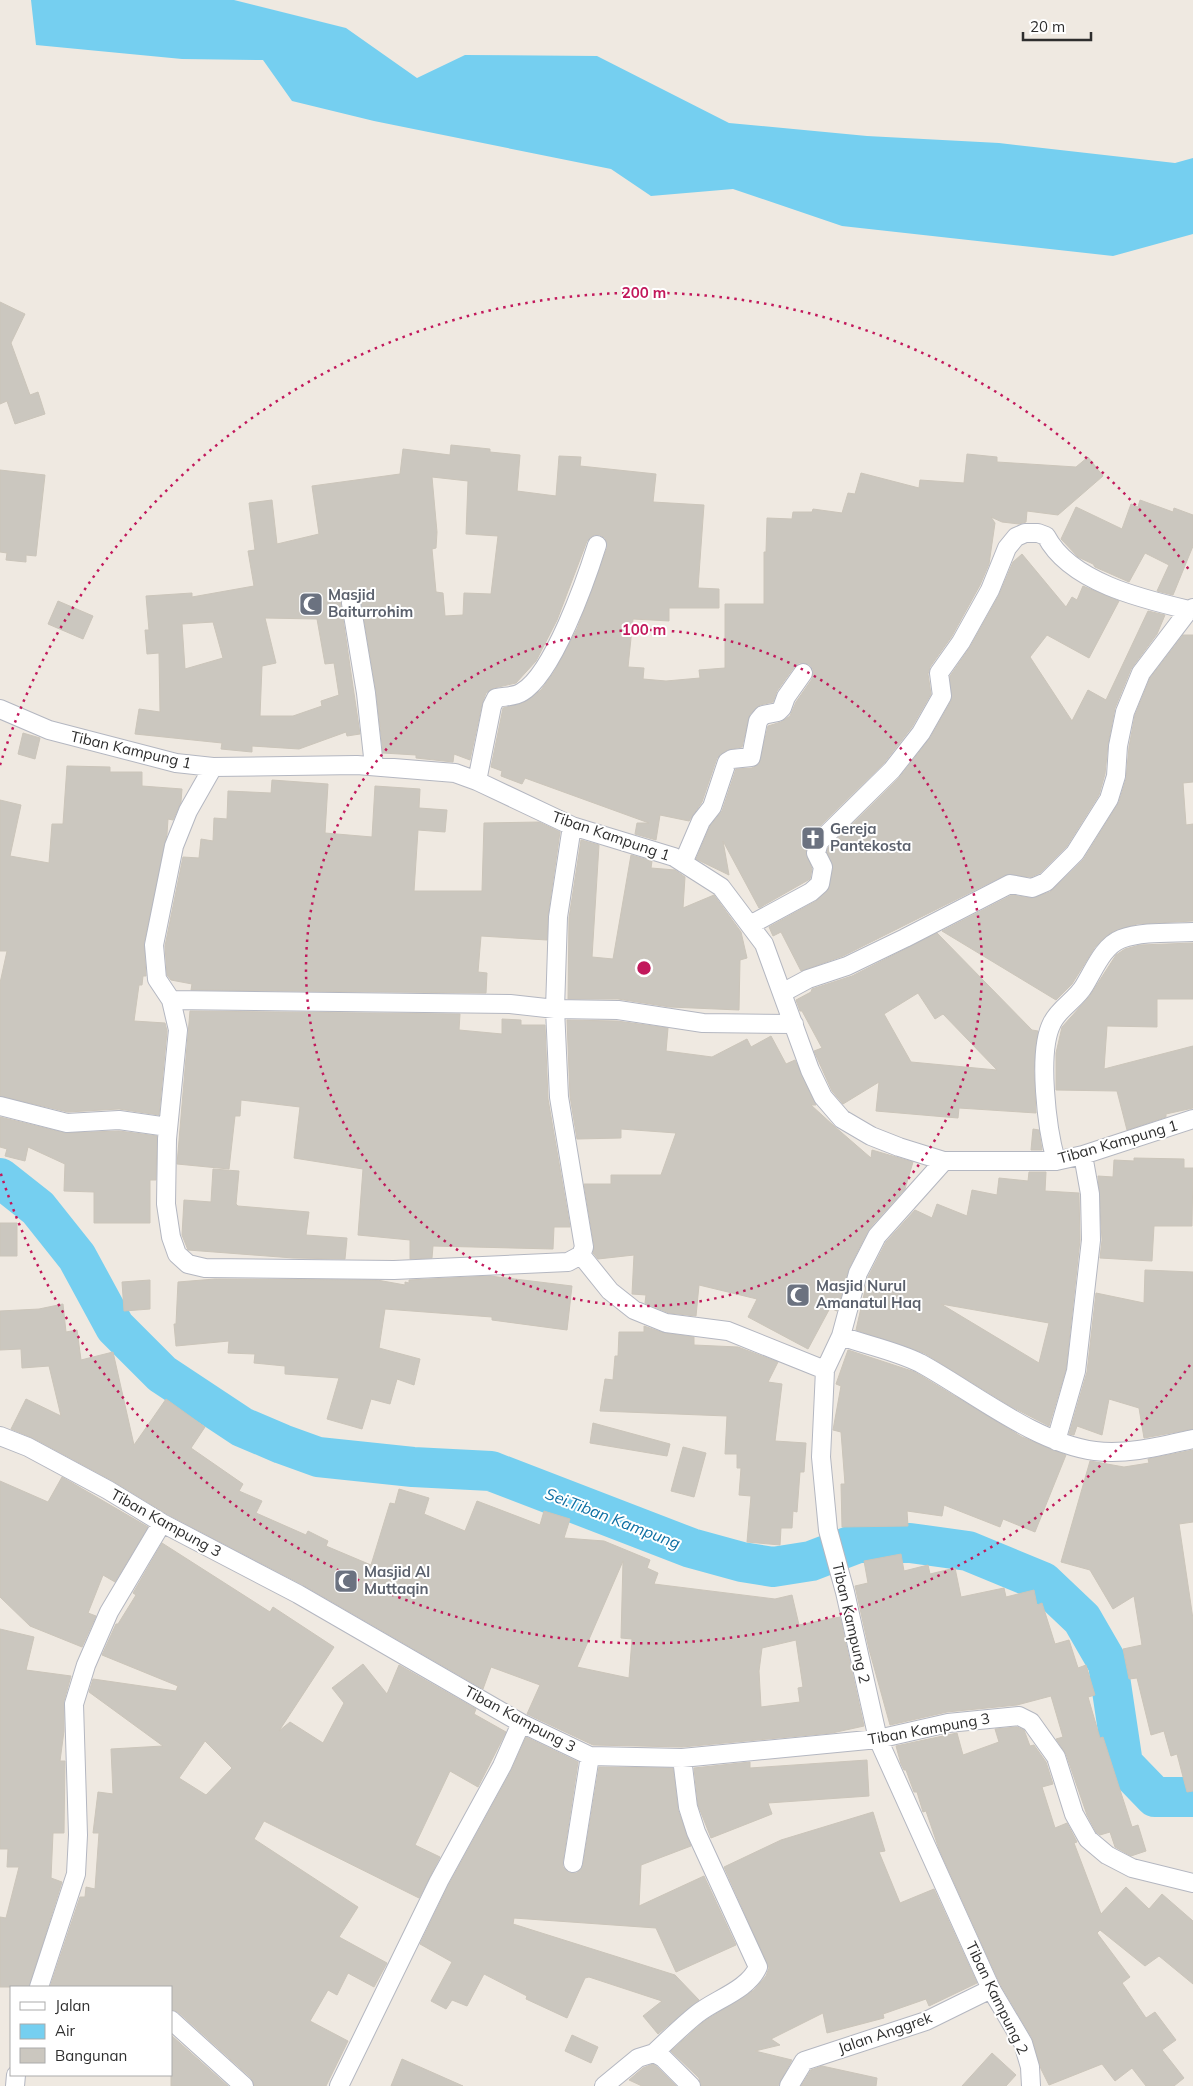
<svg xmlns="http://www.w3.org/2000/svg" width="1193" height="2086" viewBox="0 0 1193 2086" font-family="Mulish,sans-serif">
  <rect width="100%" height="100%" fill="#efe9e1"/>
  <!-- water -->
  <path fill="#75cff0" d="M31 0H234L346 28 417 78 465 55 597 56 729 123 867 136 999 143 1175 163 1193 158V234L1113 256 842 226 733 189 651 196 611 169 374 121 292 101 263 60 182 59 36 45Z"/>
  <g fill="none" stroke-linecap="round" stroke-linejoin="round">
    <!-- river -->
    <path stroke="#75cff0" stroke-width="40" d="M0 1178 38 1208 77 1257 115 1327 162 1374 242 1427 282 1444 318 1457 413 1467 491 1471 691 1548 742 1562 773 1567 811 1561 858 1543H910L968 1551 1043 1582 1082 1619 1108 1664 1123 1764 1155 1797H1193"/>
  </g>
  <!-- building -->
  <path fill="#cbc7bf" stroke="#cbc5ba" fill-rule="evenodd" d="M0 302 25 314 11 343 30 395 38 392 45 414 15 424 7 401 0 404Z
    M451 445 490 449V452L520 455 517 491 556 496 559 456 581 457 580 466 656 474 653 502 704 505 698 588 719 589V608H669V621L633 619 628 667 644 668 643 679 666 681 700 678 699 670 725 668V604H764V552H766L767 518 792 519 793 512H812L813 509 842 513 848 493 855 494 861 473 919 488 920 480 964 483 967 454 997 457V462L1076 467 1088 457 1103 476 1058 515 1027 511 1026 522 1019 524 1002 522 991 517 995 523 989 564 980 585 952 636 930 667 928 674 931 694 912 727 884 763 811 835 806 851 812 869 810 879 759 908 723 841 729 875 696 859 710 826 722 811 736 769 752 768 759 764 768 726 781 722 790 716 796 702 812 679 813 669 809 664 799 663 795 666 777 691 773 702 760 705 750 714 742 747 727 750 717 758 702 802 689 821 660 815 656 840 635 834 637 823H649L525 778 522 784 501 776 502 771 491 767 503 708 523 703 541 690 554 672 577 629 607 548 605 538 600 535H594L587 541 557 620 536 661 516 683 494 688 486 693 482 704 470 760 454 754 453 762 416 758V755L383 753 376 691 361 601 359 596 350 592 344 595 341 605 360 734 347 736 346 732 299 749 252 746V752L221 749 222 743 135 734 139 709 160 712 159 653 147 654 145 630H149L146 596 192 593V597L254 586 248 551 255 550 249 503 272 500 277 544 319 534 312 486 400 474 403 449 450 455ZM432 477 468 481 466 534 498 536 491 594 464 593 463 615 445 616 443 593 436 592 432 549 436 548 437 532ZM265 618 317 619 325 664 334 663 339 695 321 701 322 706 293 716H260L262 666 276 663ZM213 622 223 658 185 669 182 624Z
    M0 470 45 475 36 556 26 555V562L6 560 7 553 0 552Z
    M1140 500 1173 512 1174 508 1193 515V546L1173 595 1157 591 1169 565 1145 553 1129 582 1095 567 1093 564 1078 557 1061 539 1076 507 1122 529 1131 504 1138 507Z
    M1022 554 1066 607 1072 597 1077 600 1083 586 1119 601 1089 658 1047 635 1030 657 1072 721 1088 690 1106 700 1148 611 1165 615 1157 634 1131 669 1115 708 1108 744 1105 774 1099 795 1067 846 1040 873 1031 877 1005 875 843 956 801 971 781 932 773 936 769 927 816 901 827 891 833 869 827 852 828 848 899 778 930 738 951 701 950 676 970 647 999 595 1013 562Z
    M58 601 93 616 83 639 48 624Z
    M1183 635H1193V782L1183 783 1186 825 1193 824V921L1137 924 1110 933 1095 947 1072 984 1056 1000 942 931 1012 895 1031 898 1050 892 1083 860 1119 802 1126 779 1129 747 1135 715 1150 678Z
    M23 733 40 738 35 759 18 754Z
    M67 766 110 767V772H142V786L182 789 181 802 173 820 168 819 167 834 144 943 146 976H143L142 985H139L134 1021 165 1023 167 1031 159 1115 119 1109 68 1112 0 1096V983L7 951H0V800L21 805 10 856 49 863 52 824H63Z
    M272 780 328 784 325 833 372 837 375 786 420 789 419 808 447 810 445 832 418 830 414 891H482L484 823 539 822 560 832 548 915 547 940 481 936 478 972 487 973 486 993 191 990 192 984 171 980 167 975 165 946 183 857 199 858 201 839 213 841 214 818 227 819 228 791 271 793Z
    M581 840 599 845 592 957 613 959 631 855 652 861 651 868 675 870 685 877 683 908 714 895 741 932 747 958 740 960 739 1010 670 1007 618 999H568L569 918Z
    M937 933 1032 1030 1038 1031 1034 1071 1036 1113 959 1108 958 1118 876 1111 879 1082 843 1104 832 1091 814 1051 822 1048 802 1011H800L796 1000 811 992 812 989 852 976ZM918 993 935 1019 943 1014 997 1070 911 1062 884 1014Z
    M1193 943V999H1157V1027L1107 1026 1104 1069 1193 1046V1108L1166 1114V1117L1127 1130 1117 1091 1056 1090V1053L1062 1027 1089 997 1116 955 1125 949 1140 945Z
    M190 1011 460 1014 459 1030 502 1034V1019L521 1020V1025H545L548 1099 570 1227H554L553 1249 433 1246 432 1258 410 1259V1240L358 1235 363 1169 294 1158 300 1107 241 1100 240 1116H235L229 1169 177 1164Z
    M567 1020 617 1021 668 1028 666 1051 712 1057 747 1039 751 1047 771 1036 786 1064 795 1060 816 1105H811L834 1126 871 1158 872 1150 913 1162 905 1189 869 1229 849 1268 837 1311 830 1308 808 1349 748 1317 757 1299 699 1285 696 1316 669 1313 645 1303 646 1295 632 1294 634 1255 598 1259 593 1253 594 1245 584 1184H611V1175H661L676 1133 621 1129V1138L577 1139 570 1096Z
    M0 1117 65 1133 119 1131 157 1136 156 1180H150V1223H94V1192L64 1191 65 1164 28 1147 25 1161 5 1156 7 1149 0 1147Z
    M1033 1129 1039 1130 1042 1150H1031Z
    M1134 1158 1184 1159V1168H1193L1192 1226H1154L1152 1261 1100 1258 1102 1240 1098 1176 1113 1177 1114 1160 1134 1161Z
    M213 1169 239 1171 236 1204 238 1206 309 1212 306 1235 347 1238 345 1259 293 1258 188 1250 182 1235 184 1200 211 1202Z
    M1029 1172H1046L1045 1191 1079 1193V1195L1080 1240 1066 1369 1049 1426 1010 1406 924 1353 856 1330 868 1277 886 1242 915 1210 932 1218 937 1204 967 1216 972 1190 997 1195 999 1178 1028 1181ZM941 1304 1049 1323 1039 1363Z
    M0 1223H17V1256H0Z
    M1145 1270 1193 1272V1429L1144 1438 1139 1408 1109 1399 1102 1435 1077 1426 1074 1435 1069 1434 1087 1372 1096 1293 1144 1303Z
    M490 1276 572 1286 567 1330 492 1320V1317L385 1309 379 1348 420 1359 414 1385 397 1379 390 1404 371 1399 362 1429 327 1419 339 1378 285 1374V1366L254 1363 255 1354 228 1353 229 1341 176 1346 174 1324H176L178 1282 215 1279 377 1280 405 1285V1282L409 1283V1280Z
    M150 1280V1309L124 1311 122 1282Z
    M63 1304 66 1332 77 1330 81 1360 113 1352 134 1445 166 1399 205 1427 191 1448 243 1484 239 1491 262 1501 256 1513 306 1535 308 1531 328 1541 326 1546 371 1565 390 1503 395 1504 399 1489 429 1498 424 1514 465 1531 477 1501 540 1525 544 1511 570 1519 564 1538 604 1541 650 1560 647 1568 658 1573 654 1584 775 1599 792 1595 799 1625 840 1617 864 1726 832 1733 682 1747 593 1745 527 1714 540 1685 491 1667 483 1689 303 1585 167 1514 113 1481 33 1438 11 1429 26 1399 61 1416 49 1366 22 1368 21 1349 0 1350V1311L39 1309ZM623 1561 621 1638 632 1639 629 1678 577 1667ZM796 1640 803 1687 798 1688 800 1702 761 1707 759 1671 762 1648Z
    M644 1326 664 1333 694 1337V1345L738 1347 778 1362 768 1382 782 1384 775 1441 806 1443 804 1472H800L797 1512 793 1511 792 1528H781L780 1545 747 1542 751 1496 739 1495 741 1468H737V1454H725L727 1416 600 1411 605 1379 613 1380 615 1356H618L619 1332H644Z
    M848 1350 915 1372 1022 1437 1066 1455 1035 1532 1003 1519 1000 1527 944 1505 942 1516 907 1511 908 1526 842 1527 841 1484H845L841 1432 833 1430 841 1386 836 1384Z
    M593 1423 670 1444 667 1456 590 1443Z
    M683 1447 706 1453 694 1497 671 1491Z
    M1193 1450V1522L1179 1524 1193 1619V1791L1187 1792 1177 1754 1171 1756 1164 1731 1151 1735 1137 1678 1129 1679 1123 1649 1142 1645 1134 1596 1113 1609 1090 1570 1061 1562 1090 1461 1124 1467 1149 1463 1148 1459Z
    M62 1477 148 1527 115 1582 103 1575 88 1613 96 1616 82 1647 30 1626 0 1597V1481L48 1502Z
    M162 1543 270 1612 273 1607 334 1647 279 1731 290 1722 323 1743 344 1703 332 1688 363 1664 387 1694 399 1665 476 1709 474 1714 506 1732 478 1787 450 1771 415 1845 440 1857 419 1898 264 1821 254 1839 358 1907 339 1937 387 1963 374 1987 348 1973 337 1995 328 1990 310 2021 348 2041 326 2086H254L251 2078 178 2012 171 2010V1987H50L80 1897H85L86 1887 95 1889 99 1833H93L98 1792 113 1794 111 1749 163 1746 89 1692 93 1679 176 1691 178 1686 102 1655 116 1624H118L136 1595 133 1593ZM205 1741 232 1768 206 1795 179 1778Z
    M901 1554 904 1571 928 1565 930 1574 955 1568 961 1597 1004 1588 1006 1597 1034 1590 1037 1605 1042 1603 1055 1644 1069 1640 1078 1668 1086 1665 1095 1695 1088 1697 1100 1738 1103 1737 1132 1827 1138 1825 1146 1851 1131 1856 1115 1847 1110 1832 1100 1835 1096 1832 1087 1815 1066 1754 1056 1739 1063 1737 1051 1696 1017 1705 947 1712 890 1725 869 1649 855 1586 868 1583 864 1561Z
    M0 1629 34 1637 26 1670 71 1676 64 1701V1731L60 1761H65L64 1833H53L51 1878 62 1882 29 1987H0V1917L6 1918 19 1867H7L8 1849H0Z
    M1017 1727 1024 1730 1030 1746 1034 1745 1046 1762 1053 1784 1042 1787 1055 1828 1067 1823 1077 1842 1074 1843 1101 1914 1126 1887 1149 1909 1162 1894 1193 1921V1984L1159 1956 1145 1966 1100 1930 1097 1933 1130 1977 1122 1983 1146 2018 1155 2012 1176 2040 1162 2050 1184 2078 1174 2086H1146L1132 2068 1115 2081 1102 2064 1049 2085 1041 2069 1032 2038 1000 1984 939 1849 926 1811 923 1812 917 1792H914L906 1770H904L901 1764 896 1746 957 1733 963 1755 999 1742 995 1729Z
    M526 1737 578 1762 563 1861V1867L571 1873H577L583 1865 599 1767 673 1768 678 1810 691 1846 641 1865 639 1906 704 1876 736 1945 676 1972 656 1928 514 1918 513 1924 675 1975 699 2000 658 2034 643 2016 662 2001 589 1977 585 1978 567 2018 526 1999 527 1996 484 1974 467 2006 452 2000 446 2009 431 2001 452 1962 420 1944 448 1886 511 1771Z
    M867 1760 869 1796 768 1803 772 1814 711 1838 698 1805 694 1768 750 1762V1768Z
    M873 1812 885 1851 879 1852 900 1903 934 1889 977 1983 929 2006 926 1999 883 2014 884 2018 827 2033 823 2013 771 2039 780 2045 755 2051 792 2060 778 2086H701L699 2078 671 2051 703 2022 754 1990 766 1976 769 1968 724 1867 781 1840Z
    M171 2035 228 2086H171Z
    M572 2035 598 2047 591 2063 565 2051Z
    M992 2053 1016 2075 1006 2086H962Z
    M402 2059 463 2086H391Z
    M653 2064 657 2067 676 2086H642L629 2080 643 2068Z
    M822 2066 877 2078 876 2086H801L811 2070Z"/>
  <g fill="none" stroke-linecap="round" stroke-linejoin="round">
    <!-- minor casing -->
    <g stroke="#b4b7c1" stroke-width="20">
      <path id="minor" d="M351 603 366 693 374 766
        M0 709 49 730 176 763 213 767 357 765 455 773 477 781 572 826 674 857 721 887 764 944 810 1070 823 1097 842 1119 871 1136 899 1147 944 1161H1056L1083 1155 1193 1119
        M213 767 188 811 174 846 154 945 157 979 171 1000 178 1030 167 1139 166 1204 171 1237 177 1254 188 1264 205 1268 394 1270 568 1262 581 1255 584 1247 559 1097 555 1009 558 917 572 826
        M477 781 492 706 496 698C505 696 515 697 522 692 553 674 586 580 597 545
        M683 863 701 821 712 807 727 762 732 759 751 757 758 721 763 715 778 712 782 708 786 697 803 673
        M750 925 811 892 820 884 823 867 816 853 819 842 892 770 921 733 942 696 939 673 961 642 990 590 1007 548 1016 537 1025 533H1038L1046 536C1070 582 1142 599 1189 610L1193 608
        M782 993 808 979 847 966 905 938 1010 884 1032 888 1046 882 1075 853 1109 799 1116 776 1118 746 1125 712 1141 673 1189 610
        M171 1000 510 1004 555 1009 618 1010 703 1023 794 1024
        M0 1106 67 1123 119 1120 168 1127
        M944 1161 877 1236 858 1273 841 1336 825 1370 821 1457 828 1530 845 1592 878 1739 991 1989 1023 2043 1030 2067 1031 2086
        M1056 1161C1047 1129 1037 1052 1052 1023 1059 1008 1076 1000 1084 986 1094 970 1103 946 1121 939 1142 931 1171 933 1193 932
        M581 1255 610 1291 634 1310 666 1323 728 1331 825 1370
        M841 1336C866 1345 896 1351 920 1363 973 1392 1035 1443 1095 1451 1128 1455 1161 1446 1193 1439
        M0 1436 28 1447 108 1490 162 1523 298 1594 521 1723 590 1756 682 1758 878 1739 948 1723 1019 1716 1031 1722 1056 1757 1074 1814 1088 1839 1107 1855 1132 1868 1193 1883
        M1056 1441 1076 1371 1091 1240 1090 1194 1083 1155
        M573 1863 590 1756
        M39 1987 76 1874 78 1835 74 1704 86 1665 109 1612 162 1523
        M171 2020 244 2086
        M654 2053C668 2040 682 2026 697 2014 716 1999 748 1990 758 1967L696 1832 688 1807 682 1758
        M15 2086 16 2075
        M339 2086 439 1881 502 1766 521 1723
        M604 2086 638 2058 654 2053 663 2058 691 2086
        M789 2086 804 2061 926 2021 991 1989"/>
    </g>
    <!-- minor -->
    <use href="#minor" stroke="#fff" stroke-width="18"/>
  </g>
  <!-- distance rings -->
  <g fill="none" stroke="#c2185b" stroke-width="2.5" stroke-dasharray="2.5 5">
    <circle cx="644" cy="968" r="338"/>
    <path d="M1190 1365A675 675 0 0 1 0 1171M0 765A675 675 0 0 1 1190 571"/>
  </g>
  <!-- icons -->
  <defs>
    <g id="mosque-square" transform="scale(1.25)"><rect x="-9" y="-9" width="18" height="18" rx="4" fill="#6b7280" stroke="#fff"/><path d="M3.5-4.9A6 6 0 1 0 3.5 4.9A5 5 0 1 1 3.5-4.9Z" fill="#fff"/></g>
    <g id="church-square" transform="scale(1.25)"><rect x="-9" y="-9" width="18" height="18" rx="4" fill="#6b7280" stroke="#fff"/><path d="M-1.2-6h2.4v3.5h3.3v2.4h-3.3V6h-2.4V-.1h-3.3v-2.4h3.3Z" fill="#fff"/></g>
  </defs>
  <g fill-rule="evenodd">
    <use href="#mosque-square" x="311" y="604"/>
    <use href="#church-square" x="813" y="838"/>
    <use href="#mosque-square" x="798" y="1295"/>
    <use href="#mosque-square" x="346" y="1581"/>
  </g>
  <g text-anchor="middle" stroke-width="4" stroke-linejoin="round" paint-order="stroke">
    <!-- worship labels -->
    <g font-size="15" font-weight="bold" fill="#5b616d" stroke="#fff" text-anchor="start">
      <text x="328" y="600">Masjid<tspan x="328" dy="17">Baiturrohim</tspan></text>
      <text x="830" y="834">Gereja<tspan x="830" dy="17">Pantekosta</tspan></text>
      <text x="816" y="1291">Masjid Nurul<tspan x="816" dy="17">Amanatul Haq</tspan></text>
      <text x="364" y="1577">Masjid Al<tspan x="364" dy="17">Muttaqin</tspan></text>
    </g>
    <!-- street labels -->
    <g font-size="15" fill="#2e2e2e" stroke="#fff">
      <text transform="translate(131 750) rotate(13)" y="5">Tiban Kampung 1</text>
      <text transform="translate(611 836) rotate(19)" y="5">Tiban Kampung 1</text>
      <text transform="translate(1118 1142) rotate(-16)" y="5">Tiban Kampung 1</text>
      <text transform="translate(166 1523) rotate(29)" y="5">Tiban Kampung 3</text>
      <text transform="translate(851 1623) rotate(77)" y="5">Tiban Kampung 2</text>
      <text transform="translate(520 1719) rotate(28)" y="5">Tiban Kampung 3</text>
      <text transform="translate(929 1729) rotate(-10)" y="5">Tiban Kampung 3</text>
      <text transform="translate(997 1998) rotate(64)" y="5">Tiban Kampung 2</text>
      <text transform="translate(885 2033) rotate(-19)" y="5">Jalan Anggrek</text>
    </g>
    <!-- water labels -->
    <g font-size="16" font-style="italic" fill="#0d6fa3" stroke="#fff">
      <text transform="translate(613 1518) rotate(21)" y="6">Sei.Tiban Kampung</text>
    </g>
  </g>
  <circle cx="644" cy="968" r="8" fill="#c2185b" stroke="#fff" stroke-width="2.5"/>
  <g font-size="15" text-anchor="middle" font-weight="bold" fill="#c2185b" stroke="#fff" stroke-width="4" stroke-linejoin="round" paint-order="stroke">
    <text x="644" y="298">200 m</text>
    <text x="644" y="635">100 m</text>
  </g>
  <!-- legend -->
  <rect x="10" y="1986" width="162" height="90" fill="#ffffff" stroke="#ababab"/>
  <rect x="20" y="2002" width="25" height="8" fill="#ffffff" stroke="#ababab"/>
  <text x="55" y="2011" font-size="15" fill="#2e2e2e">Jalan</text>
  <rect x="20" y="2024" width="25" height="15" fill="#75cff0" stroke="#ababab"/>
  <text x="55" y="2036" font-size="15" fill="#2e2e2e">Air</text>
  <rect x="20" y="2048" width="25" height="15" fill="#cbc7bf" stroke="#ababab"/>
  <text x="55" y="2061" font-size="15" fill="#2e2e2e">Bangunan</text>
  <!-- scale -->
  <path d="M1023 32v8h68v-8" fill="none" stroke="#2e2e2e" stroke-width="2.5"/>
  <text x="1030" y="32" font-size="15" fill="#2e2e2e" stroke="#ffffff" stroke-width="4" paint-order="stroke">20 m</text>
</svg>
